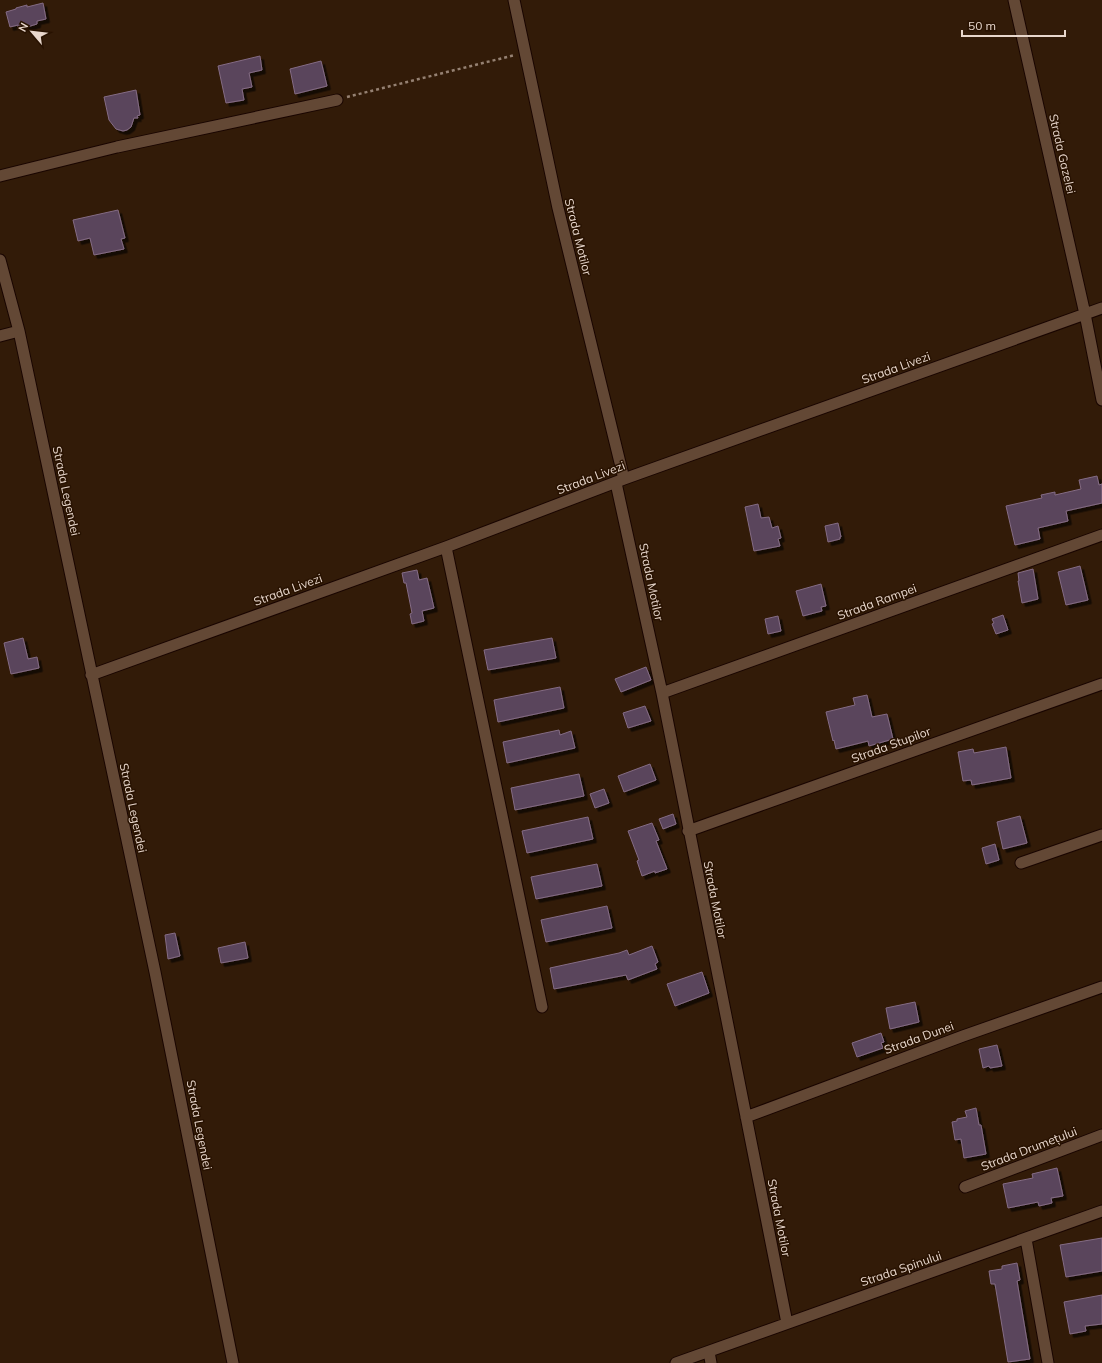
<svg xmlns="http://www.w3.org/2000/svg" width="1102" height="1363" viewBox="0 0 1102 1363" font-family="Mulish,sans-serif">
  <defs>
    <filter id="shadow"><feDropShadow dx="3.5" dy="3.5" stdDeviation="0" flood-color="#0009"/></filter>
  </defs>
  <rect width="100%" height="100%" fill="#321b08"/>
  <!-- building -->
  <path fill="#5a445b" stroke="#846c85" filter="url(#shadow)" d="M43 3 46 19 37 21V24L27 27V25L18 27V25L10 27 6 12 16 9V8L27 5V7Z
    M260 56 262 70 249 73 252 87 242 89 244 100 226 103 218 66Z
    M321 61 327 86 295 94 290 69Z
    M136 90 140 115 137 116 138 118H134L131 127 127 130 123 131 116 129 109 120 104 97Z
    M118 210 125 238 121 239 124 249 94 255 90 238 78 241 73 220Z
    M1097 476 1099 485 1102 484V503L1066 511 1068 521 1038 528 1040 539 1015 545 1006 506 1042 498 1041 495 1055 492V495L1081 489 1079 480Z
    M758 504 761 518 769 517 772 528 778 526 781 538 778 539 780 546 754 551 745 507Z
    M838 523 841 537H840V539L828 542 825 526Z
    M1080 566 1088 600 1066 605 1058 572Z
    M1033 569 1038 599 1022 603 1018 581H1019L1018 573Z
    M417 570 419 580 427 578 434 608 422 611 424 621 412 624 410 614 412 613 406 583H404L402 573Z
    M821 584 826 606 821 607 822 611 803 616 796 591Z
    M1003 615 1008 630 996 634 992 624 994 623 992 619Z
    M778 616 781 631 768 634 765 619Z
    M23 638 28 659 37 657 39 668 11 674 4 643Z
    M552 638 556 658 488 670 484 650Z
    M646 667 651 680 621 692 615 679Z
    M560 687 564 708 498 722 494 700Z
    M867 695 872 717 887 714 893 739 869 746 868 741 836 749 834 740 833 741 826 712 855 705 853 698Z
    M645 706 651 721 628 728 623 713Z
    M559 730 560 735 571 731 575 748 507 763 503 742Z
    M1006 747 1011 778 972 785 971 780 963 781 958 752 973 749 974 753Z
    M650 764 656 780 624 792 618 776Z
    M579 774 584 796 515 810 511 788Z
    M604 789 609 803 595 808 590 794Z
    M673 814 676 824 663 829 659 819Z
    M1020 816 1027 843 1003 849 997 822Z
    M588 817 593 839 527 853 522 831Z
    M652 823 659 840 656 841 667 869 655 873V871L642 876 637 861 639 860 628 831Z
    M995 844 999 860 986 864 982 848Z
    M597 864 602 886 536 899 531 877Z
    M607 906 612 928 546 942 541 920Z
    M175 933 180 956 168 959 165 935Z
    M245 942 248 958 221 963 218 948Z
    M652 946 658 962 655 964 657 969 628 980 626 975 554 989 550 968 619 953 627 950 629 955Z
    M702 972 709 993 675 1006 667 984Z
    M915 1002 919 1022 890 1029 886 1008Z
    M881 1033 884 1042 881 1043 883 1048 857 1057 852 1043Z
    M997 1045 1002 1066 990 1068 989 1066 983 1068 979 1049Z
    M976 1108 979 1125H981L986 1154 964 1158 961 1139 955 1140 952 1122 957 1121V1119L967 1117 965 1111Z
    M1057 1168 1063 1196 1051 1198 1052 1203 1039 1206 1038 1202 1008 1208 1003 1184 1033 1178 1032 1174Z
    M1102 1238V1271L1066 1277 1060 1245Z
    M1017 1263 1020 1280 1017 1281 1030 1359 1008 1362 995 1284H991L989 1271 1002 1269V1266Z
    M1102 1295V1324L1085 1326 1086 1331 1070 1334 1064 1302Z"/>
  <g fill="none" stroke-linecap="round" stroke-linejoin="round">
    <!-- minor casing -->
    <g stroke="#190500" stroke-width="13">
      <path id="minor" d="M514 0 558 208 624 479
        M1014 0 1085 314 1102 400
        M0 176 117 147 337 100
        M0 260 19 331 155 972 233 1363
        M0 336 19 331
        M616 483 662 693 787 1323
        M446 547 542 1007
        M91 675 446 547 624 479 1102 308
        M662 693 1102 535
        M688 831 1102 684
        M1021 863 1102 835
        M746 1117 963 1036 1102 987
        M965 1187 1102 1135
        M1026 1239 1048 1363
        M709 1352 711 1363
        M676 1363 1102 1211"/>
    </g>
    <!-- path -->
    <path stroke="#958172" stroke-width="2.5" stroke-dasharray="3 3" stroke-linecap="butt" d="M347 97 515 55"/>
    <!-- minor -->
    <use href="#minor" stroke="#634835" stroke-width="11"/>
  </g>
  <g text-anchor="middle" stroke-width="3" stroke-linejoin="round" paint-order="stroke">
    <!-- street labels -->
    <g font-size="12" fill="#e8d7cc" stroke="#281201">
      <text transform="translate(1062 154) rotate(77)" y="4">Strada Gazelei</text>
      <text transform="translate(578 237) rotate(76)" y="4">Strada Motilor</text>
      <text transform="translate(896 368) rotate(-20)" y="4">Strada Livezi</text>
      <text transform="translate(591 478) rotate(-21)" y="4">Strada Livezi</text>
      <text transform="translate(66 491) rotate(78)" y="4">Strada Legendei</text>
      <text transform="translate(651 582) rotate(78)" y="4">Strada Motilor</text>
      <text transform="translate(288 590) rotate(-20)" y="4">Strada Livezi</text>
      <text transform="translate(877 602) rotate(-20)" y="4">Strada Rampei</text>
      <text transform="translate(891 745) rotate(-20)" y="4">Strada Stupilor</text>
      <text transform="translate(133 808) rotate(78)" y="4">Strada Legendei</text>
      <text transform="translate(715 900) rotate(79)" y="4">Strada Motilor</text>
      <text transform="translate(919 1038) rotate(-20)" y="4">Strada Dunei</text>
      <text transform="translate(199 1125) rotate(79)" y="4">Strada Legendei</text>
      <text transform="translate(1029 1149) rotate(-21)" y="4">Strada Drumețului</text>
      <text transform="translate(779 1218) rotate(79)" y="4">Strada Motilor</text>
      <text transform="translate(901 1269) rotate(-19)" y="4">Strada Spinului</text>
    </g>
  </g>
  <!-- north arrow -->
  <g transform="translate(32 32) rotate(298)" stroke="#281201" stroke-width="3" paint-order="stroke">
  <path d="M0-3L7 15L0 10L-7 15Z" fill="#e8d7cc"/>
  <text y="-6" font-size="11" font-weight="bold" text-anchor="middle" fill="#e8d7cc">N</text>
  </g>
  <!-- scale -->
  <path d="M962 30v6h103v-6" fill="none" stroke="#e8d7cc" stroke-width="2"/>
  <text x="968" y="30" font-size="12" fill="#e8d7cc" stroke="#281201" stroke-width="3" paint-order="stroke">50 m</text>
</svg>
